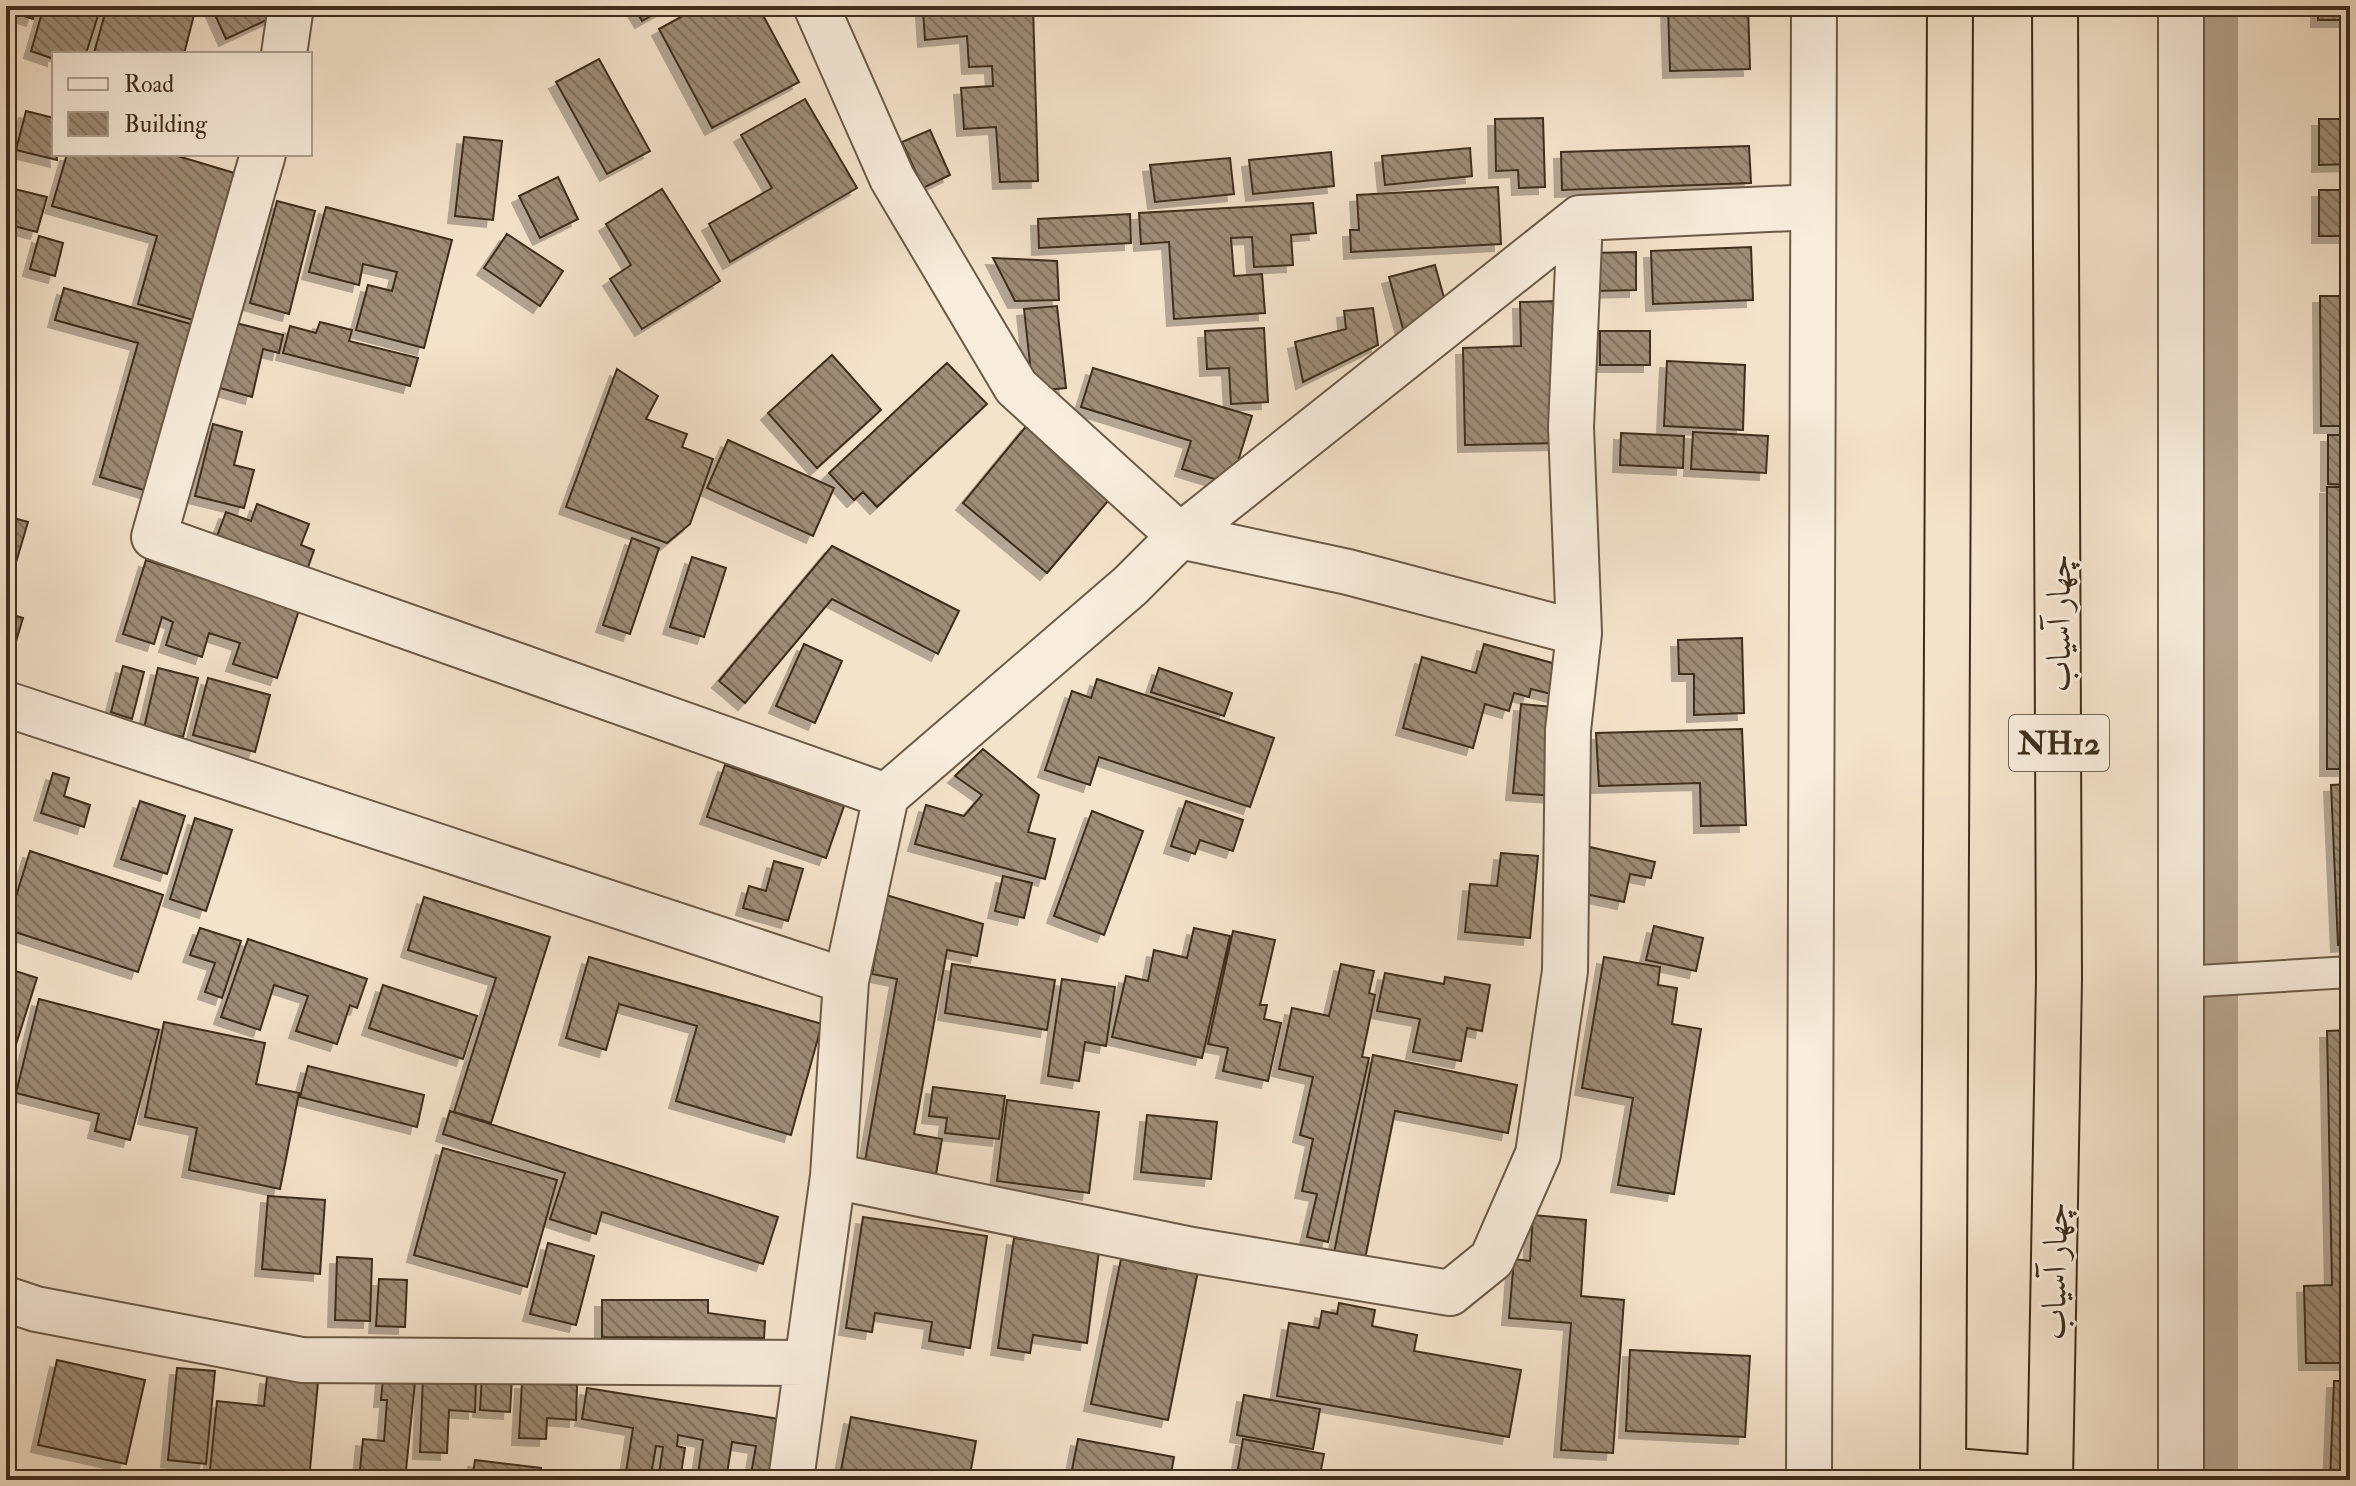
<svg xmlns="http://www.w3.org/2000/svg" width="2356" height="1486" viewBox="0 0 2356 1486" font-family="'IM FELL Double Pica',Amiri,serif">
  <defs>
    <pattern id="building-back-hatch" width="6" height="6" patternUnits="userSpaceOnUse" patternTransform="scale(2)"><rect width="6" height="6" fill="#9d8c77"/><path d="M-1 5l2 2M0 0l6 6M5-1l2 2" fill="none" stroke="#817361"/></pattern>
    <filter id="shadow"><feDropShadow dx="-7" dy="7" stdDeviation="0" flood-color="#0004"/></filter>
  </defs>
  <rect width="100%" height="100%" fill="#f4e3cb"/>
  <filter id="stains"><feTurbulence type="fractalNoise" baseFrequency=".0025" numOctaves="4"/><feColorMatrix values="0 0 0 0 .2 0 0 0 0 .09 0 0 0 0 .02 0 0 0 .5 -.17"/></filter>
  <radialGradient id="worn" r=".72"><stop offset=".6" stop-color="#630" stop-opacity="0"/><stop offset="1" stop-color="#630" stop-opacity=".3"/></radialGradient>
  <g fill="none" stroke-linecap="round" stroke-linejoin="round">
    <!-- canal -->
    <path stroke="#b6a58f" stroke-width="58" d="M2209 6V1480"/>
  </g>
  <!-- building -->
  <path fill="url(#building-back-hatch)" stroke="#3e2d1b" stroke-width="2" filter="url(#shadow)" d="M6 6H37L33 19 6 10Z
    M44 6H101L86 54H54V59L31 51Z
    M107 6H177L195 11 184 54 94 53Z
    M211 6H283L286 11 226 39Z
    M633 6H669L642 21Z
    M701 6H758L799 82 712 128 659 29Z
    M972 6H1033L1038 181 1000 182 996 127 964 129 961 88 993 86 992 66 969 67 967 36 925 40 923 11Z
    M1668 6H1748L1750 69 1670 71Z
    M2318 6H2350V57L2348 20H2318Z
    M599 59 650 151 607 174 556 82Z
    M805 99 857 188 730 262 709 224 772 188 741 135Z
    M26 111 54 118 57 160 16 150Z
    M1543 118 1545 187 1519 188 1518 170 1496 171 1495 119Z
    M2319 119H2350V164L2319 165Z
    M930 130 950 175 923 188 902 142Z
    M464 137 502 141 493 220 455 216Z
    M1749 146 1751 183 1562 190 1561 152Z
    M1470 148 1472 176 1385 185 1382 156Z
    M1331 152 1334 186 1253 194 1249 160Z
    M67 154H171L241 175 200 322 138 304 157 236 52 206Z
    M1230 158 1234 194 1155 202 1150 165Z
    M558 177 578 219 540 238 519 196Z
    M6 187 47 197 37 232 6 224Z
    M1498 187 1501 244 1351 252 1350 230H1359L1357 195Z
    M662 189 720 281 642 329 610 279 631 265 606 224Z
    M2319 190H2350V236H2319Z
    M277 201 315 211 289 314 250 303Z
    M1313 203 1316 233 1291 235 1293 265 1254 267 1252 237 1231 238 1234 276 1262 274 1265 313 1174 319 1169 242 1141 244 1139 213Z
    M326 207 452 240 424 348 356 330 368 285 392 291 397 272 363 264 359 285 309 272Z
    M1130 214 1131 243 1039 248 1038 219Z
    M507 234 563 271 540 306 484 268Z
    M39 236 63 243 55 276 30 269Z
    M1751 247 1753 300 1653 304 1651 251Z
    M1636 252V290L1594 291 1593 253Z
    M993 258 1057 261 1059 300 1015 301Z
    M1435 265 1449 316 1403 329 1389 277Z
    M64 288 194 325 147 491 100 477 138 343 55 320Z
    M2320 296H2350V426H2321Z
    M1559 301 1562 443 1465 445 1463 348 1521 346 1520 302Z
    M1057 306 1066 388 1033 391 1024 309Z
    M1373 308 1378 345 1303 382 1295 342 1346 329 1344 311Z
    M320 322 352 330 349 341 418 358 410 386 283 353 290 326 316 333Z
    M236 323 283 335 279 353 263 349 252 397 220 388Z
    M1264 328 1268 402 1231 404 1229 368 1207 369 1205 331Z
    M1600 331H1650V365H1600Z
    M832 355 881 410 817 468 768 413Z
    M1667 361 1745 365 1743 430 1664 426Z
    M947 363 987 404 877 507 863 492 854 500 829 473Z
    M1093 368 1252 416 1231 484 1182 469 1191 441 1081 407Z
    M617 369 658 396 646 419 687 434 682 447 713 459 690 524 667 543 566 507Z
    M213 424 242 432 234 465 254 470 244 508 195 496Z
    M1028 424 1113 495 1047 573 963 503Z
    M1693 432 1768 436 1766 473 1691 469Z
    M1621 433 1684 436 1683 468 1620 465Z
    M2328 435H2350V485L2328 484Z
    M728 440 834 488 813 536 707 488Z
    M2327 487H2350V769H2327Z
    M257 504 309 524 301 545 314 550 306 573 216 539 226 512 251 521Z
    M6 516 28 522 6 596Z
    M632 538 659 548 630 634 603 625Z
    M832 546 959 611 938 654 832 599 745 703 719 681Z
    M692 557 726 568 704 637 670 627Z
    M146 560 299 610 277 678 233 664 240 643 209 633 202 657 166 645 173 622 162 617 154 644 123 634Z
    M6 613 23 618 6 675Z
    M1742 638 1744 713 1694 715V674H1679L1678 640Z
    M804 644 842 661 815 723 776 706Z
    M1484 644 1563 666 1555 695 1531 689 1529 697 1514 693 1509 711 1485 704 1473 748 1403 728 1422 657 1476 673Z
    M123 666 144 672 132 719 111 712Z
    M158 668 198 678 183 737 144 728Z
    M1159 668 1232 693 1224 716 1151 692Z
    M208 678 270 695 255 752 193 735Z
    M1097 679 1274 738 1250 807 1099 757 1090 785 1045 770 1072 691 1091 698Z
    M1521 704 1562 708 1555 796 1513 793Z
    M1742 729 1746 825 1701 826 1700 783 1599 786 1596 733Z
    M983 749 1039 795 1028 832 1055 839 1045 879 915 844 926 805 964 816 982 795 955 776Z
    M725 765 844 806 826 858 707 817Z
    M53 773 69 778 64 796 90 805 84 827 41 813Z
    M2350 784V944L2338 945 2331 785Z
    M140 801 185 816 167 874 121 859Z
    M1186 801 1243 820 1233 851 1200 840 1195 854 1171 846Z
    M1092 811 1143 831 1104 935 1054 916Z
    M195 818 232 830 206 911 170 899Z
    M1590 847 1655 862 1651 878 1630 874 1624 902 1580 893Z
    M30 851 163 895 138 972 6 929Z
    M1501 853 1538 856 1530 938 1465 932 1470 884 1497 886Z
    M774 861 803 869 788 921 743 908 749 886 766 891Z
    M1003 876 1032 883 1024 918 995 911Z
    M886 895 983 924 977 956 947 950 914 1134 942 1139 936 1174 865 1161 897 979 872 974Z
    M424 897 550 937 491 1123 454 1112 496 978 408 950Z
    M1654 926 1703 938 1696 971 1646 960Z
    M200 928 241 941 222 998 205 992 215 963 190 955Z
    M1194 928 1230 936 1202 1058 1112 1037 1126 976 1148 981 1154 950 1187 958Z
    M1233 931 1275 940 1260 1005H1267L1264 1019 1281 1023 1268 1081 1223 1071 1228 1048 1208 1044Z
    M248 939 367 979 357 1008 350 1005 337 1044 296 1031 308 996 274 985 260 1030 221 1017Z
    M589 957 822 1024 791 1135 676 1101 697 1026 619 1004 606 1050 566 1038Z
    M1604 957 1660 967 1658 985 1677 988 1672 1024 1701 1029 1674 1194 1618 1185 1633 1098 1582 1088Z
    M952 964 1055 980 1047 1030 945 1013Z
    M1341 964 1374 971 1369 993 1375 995 1362 1057 1369 1058 1328 1242 1307 1237 1317 1194 1302 1191 1313 1139 1300 1135 1313 1077 1279 1069 1292 1008 1329 1016Z
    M6 968 37 978 6 1076Z
    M1385 973 1444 984 1445 977 1490 985 1482 1031 1467 1028 1461 1061 1413 1052 1420 1019 1377 1011Z
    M1062 979 1115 987 1106 1046 1085 1042 1079 1081 1048 1076Z
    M383 985 477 1016 463 1059 369 1028Z
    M39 999 159 1030 130 1140 95 1131 99 1114 16 1093Z
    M164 1022 265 1043 256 1084 299 1093 280 1189 189 1170 197 1128 145 1117Z
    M2350 1030V1363H2306L2304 1286 2332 1285 2327 1031Z
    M1373 1055 1517 1085 1508 1133 1395 1111 1365 1259 1334 1253Z
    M308 1066 424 1095 417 1127 300 1097Z
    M933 1087 1005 1096 999 1139 945 1133 947 1118 929 1116Z
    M1007 1100 1099 1112 1089 1193 997 1181Z
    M450 1111 778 1217 763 1264 602 1212 596 1234 550 1219 565 1173 443 1134Z
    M1147 1115 1217 1122 1211 1179 1141 1172Z
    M443 1148 557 1180 527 1287 414 1255Z
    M268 1196 325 1200 320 1274 262 1269Z
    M1533 1215 1586 1220 1581 1296 1624 1300 1613 1453 1561 1450 1571 1323 1509 1318 1514 1259 1530 1261Z
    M863 1217 987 1236 970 1348 929 1341 932 1322 875 1313 872 1332 846 1328Z
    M1014 1238 1099 1251 1087 1343 1033 1335 1030 1353 998 1348Z
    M548 1243 594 1256 576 1325 530 1314Z
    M1169 1255 1200 1261 1168 1420 1091 1404 1121 1259 1166 1269Z
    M337 1257 372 1259 370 1321 335 1320Z
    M379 1279 407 1280 405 1327 376 1326Z
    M602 1300H708V1313L765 1321 764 1338 602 1337Z
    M1339 1303 1375 1310 1372 1326 1417 1335 1414 1351 1521 1370 1509 1437 1277 1396 1289 1323 1319 1328 1322 1311 1337 1314Z
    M1630 1350 1750 1356 1745 1437 1626 1431Z
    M57 1360 145 1380 126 1464 38 1445Z
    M177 1368 215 1371 206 1464 168 1460Z
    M423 1376 476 1379 475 1412 449 1410 447 1453 420 1452Z
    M482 1376 512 1378 510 1412 480 1410Z
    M267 1377 318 1382 309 1480H209L217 1401 264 1406Z
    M383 1378 415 1382 405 1480H359L363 1439 384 1441 387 1400H381Z
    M2334 1381H2350V1480H2330Z
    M522 1382 577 1385 576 1420 547 1418 546 1439 519 1438Z
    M587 1388 792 1421 783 1480H750L756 1446 732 1442 726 1480H697L703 1440 678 1435 677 1446 685 1448 680 1480H658L663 1447 656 1446 651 1475 626 1472 633 1428 582 1419Z
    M1244 1395 1320 1409 1313 1449 1237 1435Z
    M851 1417 976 1441 969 1480H860L840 1476Z
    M1078 1439 1174 1457 1170 1480H1070Z
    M1243 1439 1324 1454 1319 1480H1236Z
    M475 1460 541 1468 540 1480H472Z"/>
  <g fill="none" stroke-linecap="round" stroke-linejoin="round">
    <!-- service casing -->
    <g stroke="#6c5a47" stroke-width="34">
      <path id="service" d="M2181 982 2350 972"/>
    </g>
    <!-- minor casing -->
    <g stroke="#6c5a47" stroke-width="48">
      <path id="minor" d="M816 6 892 178 1016 387 1180 536 1348 572 1579 633
        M284 54 291 6
        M263 154 154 537 886 796
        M6 704 846 981
        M833 1176 1192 1250 1450 1293 1492 1259 1538 1154 1565 971 1568 730 1579 633 1571 427 1580 218
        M6 1299 36 1309 302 1360 807 1363
        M791 1480 833 1176 846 981 886 796 1130 586 1180 536 1580 218 1813 207"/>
    </g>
    <!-- tertiary casing -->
    <g stroke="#6c5a47" stroke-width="48">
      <path id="tertiary" d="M1809 1480 1814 6
        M2181 1480V6"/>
    </g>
    <!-- trunk casing -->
    <g stroke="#3e2d1b" stroke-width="48">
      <path id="trunk" d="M1943 1470 2050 1479
        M1943 1480 1950 6
        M2050 1480 2059 979 2055 6"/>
    </g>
    <!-- service -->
    <use href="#service" stroke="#f8eddd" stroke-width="30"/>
    <!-- minor -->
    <use href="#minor" stroke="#f8eddd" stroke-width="44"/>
    <!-- tertiary -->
    <use href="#tertiary" stroke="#f8eddd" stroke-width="44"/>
    <!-- trunk -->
    <use href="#trunk" stroke="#f4e3cb" stroke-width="44"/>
  </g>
  <g text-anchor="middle" stroke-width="6" stroke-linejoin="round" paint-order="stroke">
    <!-- shield labels -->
    <rect fill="#f8eddd" stroke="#766755" stroke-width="2" x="2009" y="715" width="100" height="56" rx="6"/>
    <g font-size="32" font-weight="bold" fill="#3e2d1b">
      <text x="2059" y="754">NH12</text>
    </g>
    <!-- street labels -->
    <g font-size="34" fill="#3e2d1b" stroke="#f8eddd">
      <text transform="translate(2058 623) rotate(-90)" y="12">چهار آسیاب</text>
      <text transform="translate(2054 1271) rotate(-89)" y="12">چهار آسیاب</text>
    </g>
  </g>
  <!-- margin -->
  <rect width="2356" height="1486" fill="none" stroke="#f4e3cb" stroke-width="32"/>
  <rect x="8" y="8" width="2340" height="1470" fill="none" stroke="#3e2d1b" stroke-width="4"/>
  <rect x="16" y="16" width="2324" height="1454" fill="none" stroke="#3e2d1b" stroke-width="2"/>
  <!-- legend -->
  <rect x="52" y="52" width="260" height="104" fill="#f8eddd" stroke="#aea08f" stroke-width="2"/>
  <rect x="68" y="78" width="40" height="12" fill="#f8eddd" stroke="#aea08f" stroke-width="2"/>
  <text x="124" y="92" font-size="24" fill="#3e2d1b">Road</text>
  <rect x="68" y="112" width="40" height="24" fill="url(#building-back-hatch)" stroke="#aea08f" stroke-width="2"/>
  <text x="124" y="132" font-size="24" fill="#3e2d1b">Building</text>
  <rect width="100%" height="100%" filter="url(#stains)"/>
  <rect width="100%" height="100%" fill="url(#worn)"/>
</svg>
